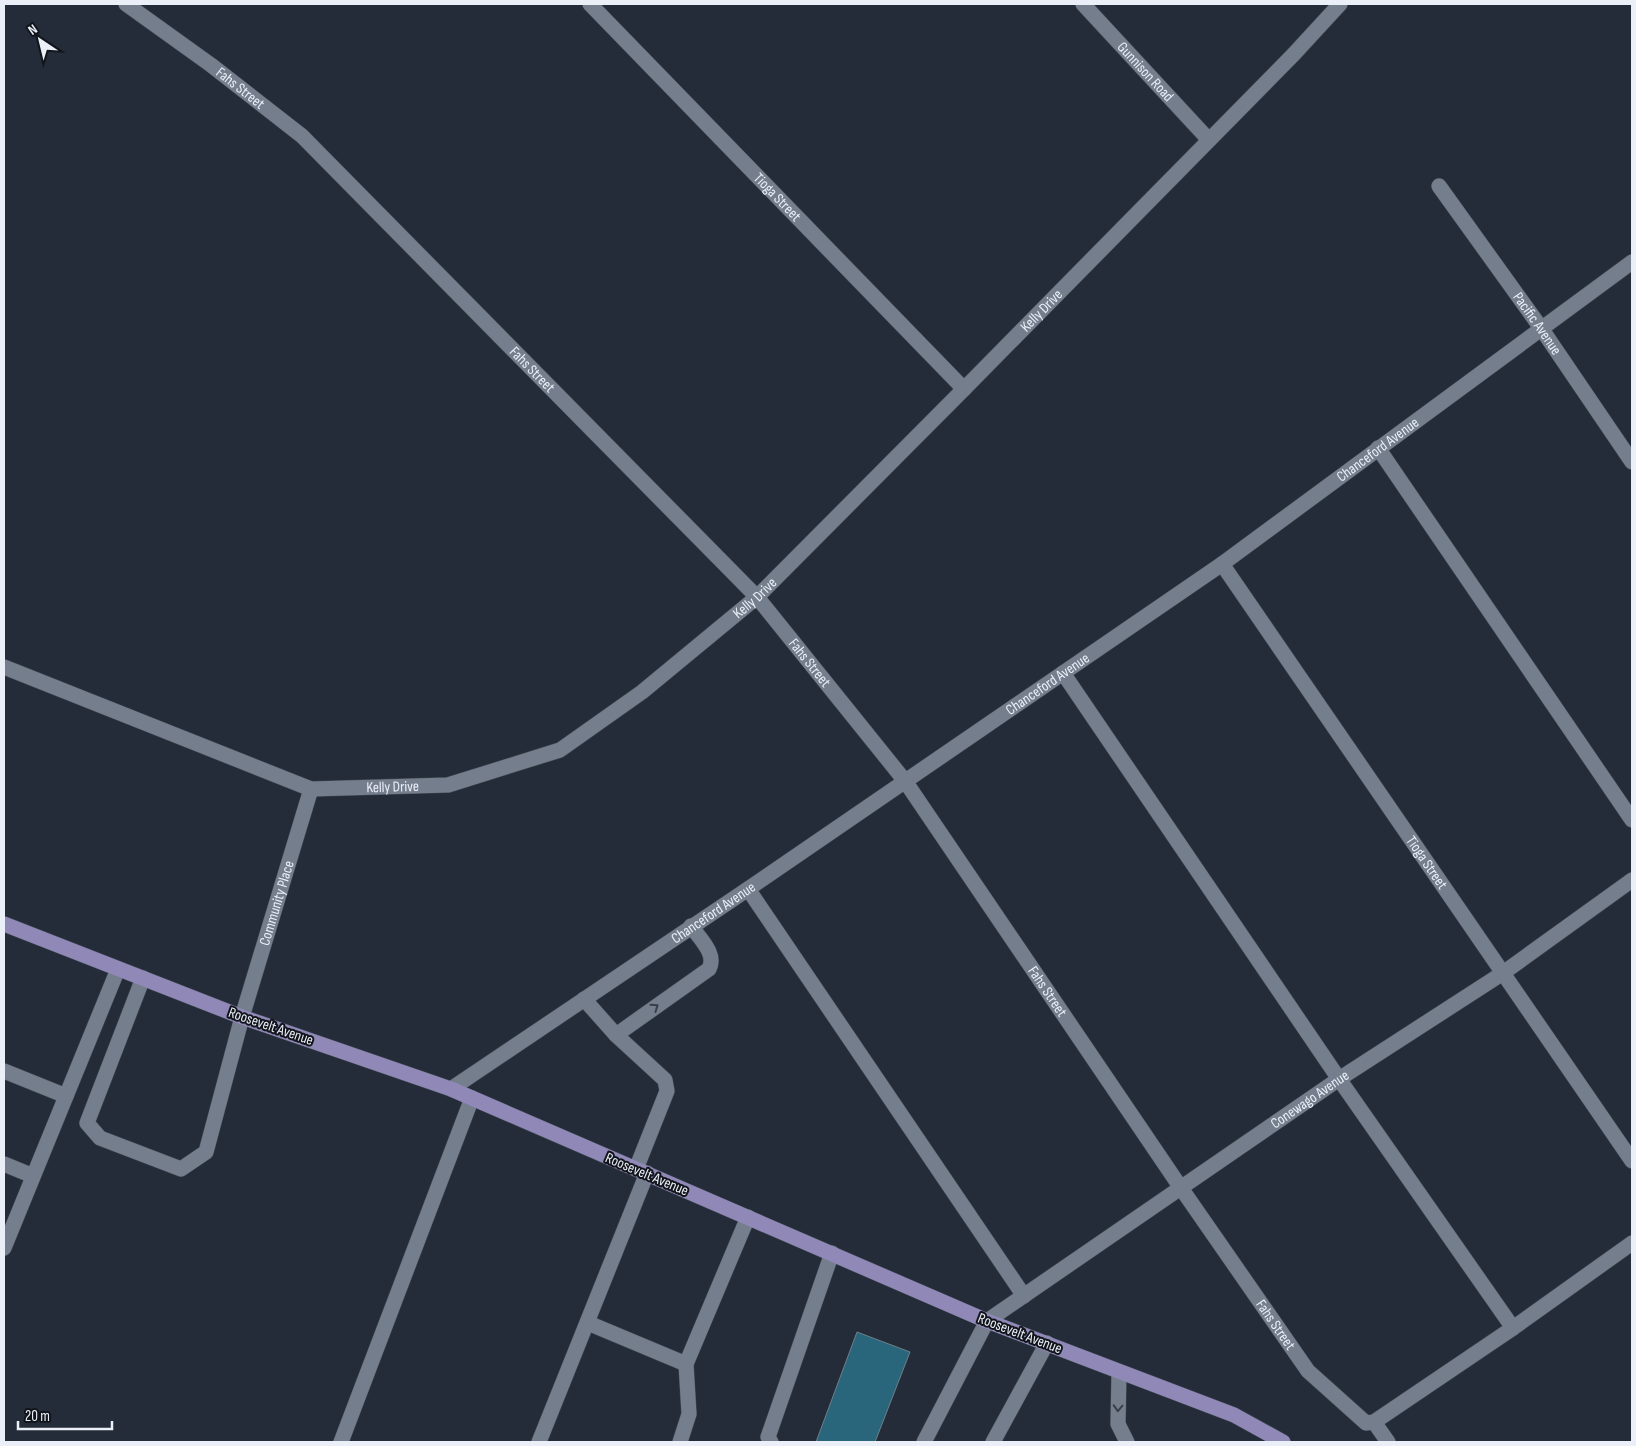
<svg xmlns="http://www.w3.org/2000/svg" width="1636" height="1446" viewBox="0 0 1636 1446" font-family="'Sofia Sans Condensed',sans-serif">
  <rect width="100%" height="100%" fill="#242c39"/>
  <!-- building -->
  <path fill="#29657b" stroke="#6d818a" d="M857 1332 910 1352 875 1442H816Z"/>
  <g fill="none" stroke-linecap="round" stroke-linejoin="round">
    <!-- minor casing -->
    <g stroke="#424954" stroke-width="16">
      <g id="minor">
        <path id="s1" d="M126 4 211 65 302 136 757 597 905 781 1181 1188 1308 1371 1366 1423 1374 1422 1513 1328 1632 1243"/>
        <path id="s2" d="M590 4 964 389"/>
        <path id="s3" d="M1083 4 1209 140"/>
        <path id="s4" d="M1439 186 1541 328 1632 462"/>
        <path d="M1378 448 1632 820"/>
        <path id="s5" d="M1222 564 1632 1161"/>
        <path id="s6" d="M4 667 311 789 448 785 560 750 642 692 757 597 964 389 1293 55 1340 4"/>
        <path d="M1063 673 1339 1079 1513 1328"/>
        <path d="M748 889 1024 1296"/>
        <path id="s7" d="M143 978 87 1123 100 1138 181 1169 206 1152 242 1017 311 789"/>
        <path d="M584 999 616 1035 665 1080 667 1091 636 1169"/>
        <path d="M616 1035 709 969C717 954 700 939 691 926"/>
        <path d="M4 1071 66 1096"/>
        <path id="s8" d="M451 1089 748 889 1222 564 1632 262"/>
        <path d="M4 1164 33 1176"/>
        <path d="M4 1248 118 969"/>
        <path d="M588 1323 686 1364 748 1217"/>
        <path d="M1119 1372 1118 1424 1127 1442"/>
        <path d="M1374 1422 1388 1442"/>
        <path d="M341 1442 472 1098"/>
        <path d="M539 1442 647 1173"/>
        <path d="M680 1442 689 1414 686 1364"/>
        <path d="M771 1442 768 1437 832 1253"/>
        <path id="s9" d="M924 1442 987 1321 1339 1079 1503 973 1632 880"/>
        <path d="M993 1442 1047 1343"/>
      </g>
    </g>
    <!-- major casing -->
    <g stroke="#424954" stroke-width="16">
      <path id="major" d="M4 924 242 1017 451 1089 987 1321 1234 1415 1283 1442"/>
    </g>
    <!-- minor -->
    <use href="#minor" stroke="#747e8d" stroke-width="15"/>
    <!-- major -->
    <use href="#major" stroke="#9089b8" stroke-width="15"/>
  </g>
  <!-- one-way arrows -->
  <defs><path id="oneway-chevron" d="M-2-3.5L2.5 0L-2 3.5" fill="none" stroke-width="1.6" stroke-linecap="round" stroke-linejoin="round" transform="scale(1.25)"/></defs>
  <g stroke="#393e48">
    <use href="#oneway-chevron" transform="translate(655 1007) rotate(-35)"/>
    <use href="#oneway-chevron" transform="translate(1118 1408) rotate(92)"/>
  </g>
  <g text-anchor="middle" stroke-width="4" stroke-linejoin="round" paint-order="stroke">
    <!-- street labels -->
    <g font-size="15" fill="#eaeff8" stroke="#11141a">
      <text dy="5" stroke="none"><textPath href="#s3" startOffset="92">Gunnison Road</textPath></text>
      <text dy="5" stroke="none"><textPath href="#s1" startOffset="142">Fahs Street</textPath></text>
      <text dy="5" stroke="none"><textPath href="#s2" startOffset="269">Tioga Street</textPath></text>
      <text dy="5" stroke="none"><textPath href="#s6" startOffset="1238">Kelly Drive</textPath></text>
      <text dy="5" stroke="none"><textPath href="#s4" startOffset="169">Pacific Avenue</textPath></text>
      <text dy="5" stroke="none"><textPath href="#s1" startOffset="548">Fahs Street</textPath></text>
      <text dy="5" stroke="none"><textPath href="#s8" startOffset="1126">Chanceford Avenue</textPath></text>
      <text dy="5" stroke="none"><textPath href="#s6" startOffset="832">Kelly Drive</textPath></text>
      <text dy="5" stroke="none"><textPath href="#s1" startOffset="952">Fahs Street</textPath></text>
      <text dy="5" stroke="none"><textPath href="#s8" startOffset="721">Chanceford Avenue</textPath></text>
      <text dy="5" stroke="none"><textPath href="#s6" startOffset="412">Kelly Drive</textPath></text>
      <text dy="5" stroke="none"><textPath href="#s5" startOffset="362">Tioga Street</textPath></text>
      <text dy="5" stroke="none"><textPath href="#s7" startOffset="551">Community Place</textPath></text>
      <text dy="5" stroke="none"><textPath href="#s8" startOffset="316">Chanceford Avenue</textPath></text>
      <text dy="5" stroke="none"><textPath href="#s1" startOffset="1358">Fahs Street</textPath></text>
      <text transform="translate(271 1026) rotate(19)" y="5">Roosevelt Avenue</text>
      <text dy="5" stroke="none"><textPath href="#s9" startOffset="528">Conewago Avenue</textPath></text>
      <text transform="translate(647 1174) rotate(23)" y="5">Roosevelt Avenue</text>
      <text dy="5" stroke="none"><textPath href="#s1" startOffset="1762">Fahs Street</textPath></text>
      <text transform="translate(1020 1333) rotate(21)" y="5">Roosevelt Avenue</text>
    </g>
  </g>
  <!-- border -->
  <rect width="1636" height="1446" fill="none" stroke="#eaeff8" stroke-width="10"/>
  <!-- north arrow -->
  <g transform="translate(40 40) rotate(325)" stroke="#11141a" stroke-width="4" paint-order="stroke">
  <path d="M0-4L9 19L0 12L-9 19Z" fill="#eaeff8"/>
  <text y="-8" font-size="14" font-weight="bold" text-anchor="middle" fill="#eaeff8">N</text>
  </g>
  <!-- scale -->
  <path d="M18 1421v8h94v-8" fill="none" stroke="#eaeff8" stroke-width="2.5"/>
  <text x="25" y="1421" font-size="15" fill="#eaeff8" stroke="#11141a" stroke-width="4" paint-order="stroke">20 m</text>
</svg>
